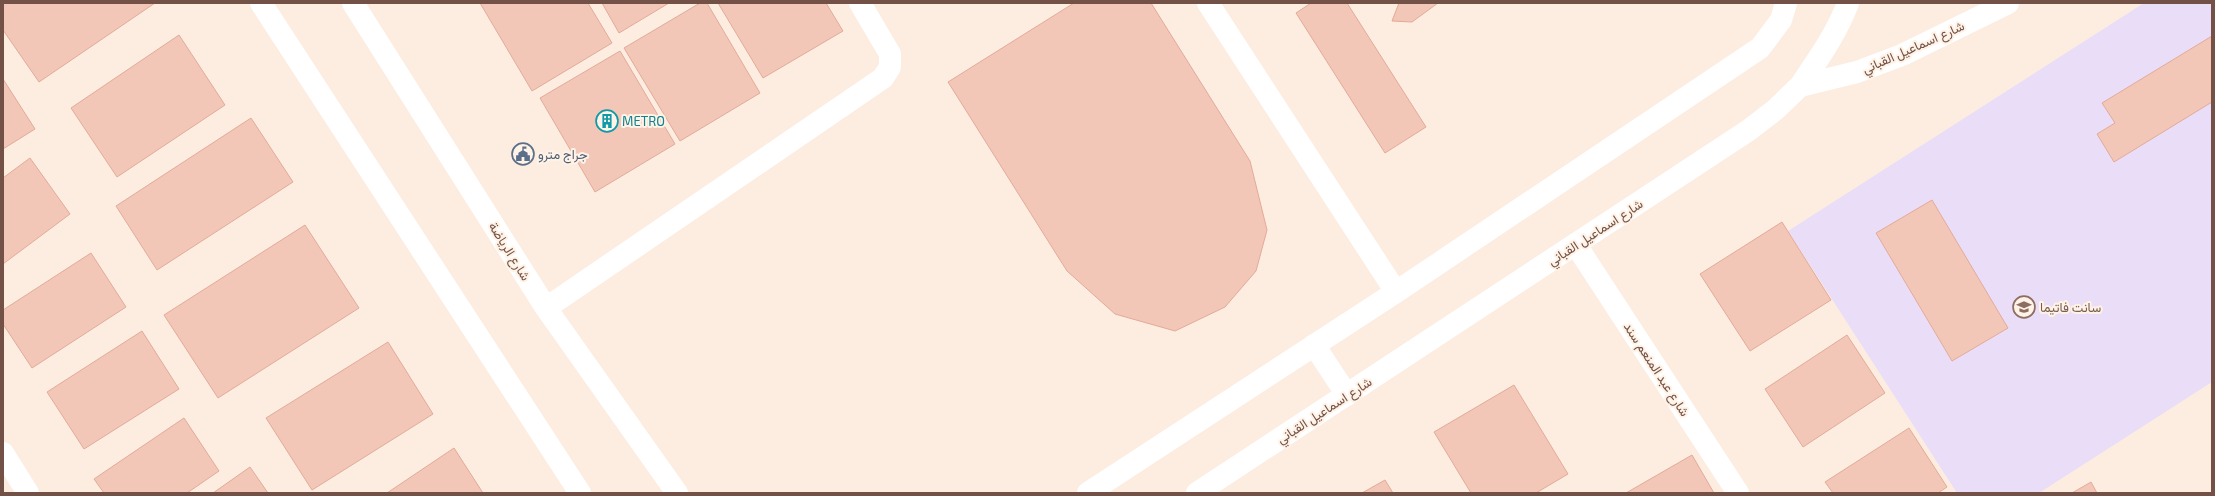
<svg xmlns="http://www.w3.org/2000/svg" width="2215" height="496" viewBox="0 0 2215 496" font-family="'Exo 2',Vazirmatn,sans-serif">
  <rect width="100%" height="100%" fill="#fcede0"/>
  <!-- education -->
  <path fill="#eaddf8" d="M2144 3H2212V382L2039 493H1957L1788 231Z"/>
  <!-- building -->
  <path fill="#f2c7b7" stroke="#e4aa98" d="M3 3H155L39 82 3 30Z
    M480 3H588L612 43 532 91Z
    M602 3H669L619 33Z
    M700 3H707L760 93 680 141 624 48Z
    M718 3H826L843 31 763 78Z
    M1074 3H1151L1250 161 1267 230 1256 271 1225 307 1175 331 1115 314 1067 271 948 82Z
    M1311 3H1347L1426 127 1385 153 1296 13Z
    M1399 3H1438L1412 22 1392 21Z
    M179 35 225 105 117 177 71 108Z
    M2212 36V102L2114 162 2097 134 2115 123 2102 103Z
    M620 51 675 144 595 192 540 98Z
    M3 79 35 129 3 149Z
    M251 118 293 182 157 270 116 206Z
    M30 158 70 214 3 264V178Z
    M1932 200 2008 328 1952 361 1876 233Z
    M1782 222 1831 300 1750 351 1700 274Z
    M305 225 359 308 218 398 164 315Z
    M91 253 126 307 32 368 3 324V310Z
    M142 331 179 389 84 449 47 392Z
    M1847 335 1885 393 1803 447 1765 389Z
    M388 342 433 414 312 490 266 418Z
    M1514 385 1568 474 1536 493H1471L1434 432Z
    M184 418 219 471 187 493H104L94 479Z
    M1909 428 1947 487 1938 493H1833L1825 482Z
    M454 448 483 493H387Z
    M1692 455 1714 493H1626Z
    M250 467 268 493H213Z
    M1385 480 1393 493H1362Z
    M2091 482 2097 493H2072Z"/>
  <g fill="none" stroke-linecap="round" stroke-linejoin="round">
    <!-- minor -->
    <path stroke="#fff" stroke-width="22" d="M261 3 580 493
      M353 3 546 308 677 493
      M1208 3 1396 292
      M1800 86C1818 59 1837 33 1848 3
      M1576 245 1738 493
      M546 308 883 78 890 67V54L860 3
      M1314 345 1347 395
      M3 453 28 493
      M1088 493 1396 292 1760 48 1781 20 1786 3
      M1197 493 1749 130 1775 110 1800 86 1857 72 1902 55 2008 3"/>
  </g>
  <!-- icons -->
  <defs>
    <g id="building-ring" transform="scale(1.15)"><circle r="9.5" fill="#fff2e6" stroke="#0f9aa8" stroke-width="1.5"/><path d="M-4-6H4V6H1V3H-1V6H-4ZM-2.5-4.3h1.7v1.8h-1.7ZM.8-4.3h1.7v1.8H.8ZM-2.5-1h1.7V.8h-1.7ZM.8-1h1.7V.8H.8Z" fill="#0f9aa8"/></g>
    <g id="civic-ring" transform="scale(1.15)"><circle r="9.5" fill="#fff2e6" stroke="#5c6f8a" stroke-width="1.5"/><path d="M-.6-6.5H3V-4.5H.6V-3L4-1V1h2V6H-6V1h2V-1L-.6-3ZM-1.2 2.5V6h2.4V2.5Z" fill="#5c6f8a"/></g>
    <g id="school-ring" transform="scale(1.15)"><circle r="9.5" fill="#fff2e6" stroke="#8d6e63" stroke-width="1.5"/><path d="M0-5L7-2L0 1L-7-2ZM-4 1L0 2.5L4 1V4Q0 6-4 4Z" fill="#8d6e63"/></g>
  </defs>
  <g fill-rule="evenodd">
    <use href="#building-ring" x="607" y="121"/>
    <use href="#civic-ring" x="523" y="154"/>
    <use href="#school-ring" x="2024" y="307"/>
  </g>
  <g text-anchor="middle" stroke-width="4" stroke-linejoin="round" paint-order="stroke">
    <!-- street labels -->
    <g font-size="13" fill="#735147" stroke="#fff2e6">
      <text transform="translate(1913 47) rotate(-24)" y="5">شارع اسماعيل القباني</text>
      <text transform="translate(1595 232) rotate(-33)" y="5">شارع اسماعيل القباني</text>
      <text transform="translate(510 251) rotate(58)" y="5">شارع الرياضة</text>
      <text transform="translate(1657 369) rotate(57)" y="5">شارع عبد المنعم سند</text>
      <text transform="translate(1324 410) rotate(-33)" y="5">شارع اسماعيل القباني</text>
    </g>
    <!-- culture labels -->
    <g font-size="13" fill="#0d838f" stroke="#fff2e6" text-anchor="start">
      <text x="622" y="126">METRO</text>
    </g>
    <!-- service labels -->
    <g font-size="13" fill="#4e5e75" stroke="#fff2e6" text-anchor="start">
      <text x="538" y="159">جراج مترو</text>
    </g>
    <!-- education labels -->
    <g font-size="13" fill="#785e54" stroke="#fff2e6" text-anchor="start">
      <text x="2040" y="312">سانت فاتيما</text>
    </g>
  </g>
  <!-- border -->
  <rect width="2215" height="496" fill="none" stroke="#735147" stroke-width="8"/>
</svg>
